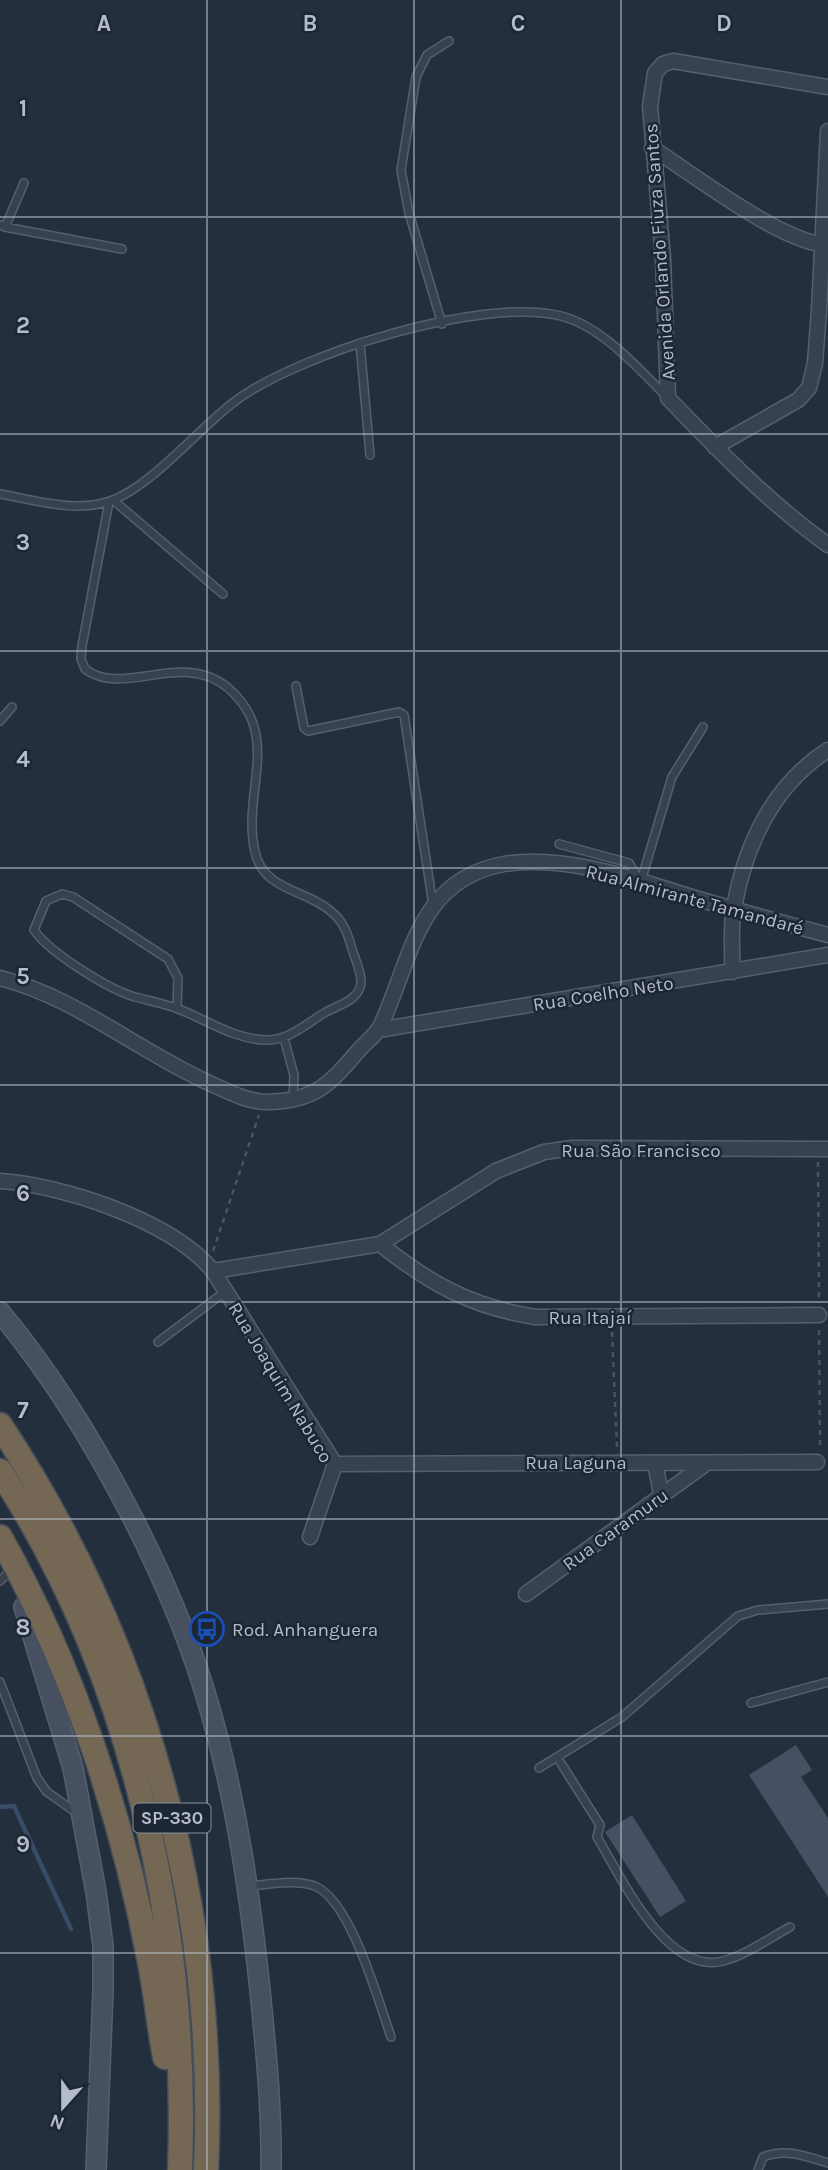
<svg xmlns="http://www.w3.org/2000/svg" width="828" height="2170" viewBox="0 0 828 2170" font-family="Karla,sans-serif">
  <rect width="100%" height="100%" fill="#242f3e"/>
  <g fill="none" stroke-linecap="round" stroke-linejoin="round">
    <!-- stream -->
    <path stroke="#394c67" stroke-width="4.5" d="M0 1807 14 1806 71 1929"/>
  </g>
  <!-- building -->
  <path fill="#455162" d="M796 1745 812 1770 801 1777 828 1818V1897L749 1775Z
    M632 1815 686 1901 660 1917 605 1832Z"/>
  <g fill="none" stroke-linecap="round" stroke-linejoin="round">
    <!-- lane casing -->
    <g stroke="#565f6c" stroke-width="10">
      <path id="lane" d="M0 225 5 227 24 183
        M5 227 122 249
        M442 324 409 213 401 170 416 77 427 55 449 41
        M360 343 370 455
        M0 494C34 500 76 513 110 501 151 487 197 430 234 402 297 354 483 296 561 316 601 326 637 367 665 395
        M113 500 223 594
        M109 502 82 646 81 659 85 669C123 698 181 650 227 687 284 735 241 791 255 852 264 892 308 889 334 914 345 924 349 938 353 952 356 961 361 972 361 982 360 1000 339 1005 326 1012 307 1023 289 1041 265 1040 235 1039 208 1021 181 1010 166 1004 150 1001 135 997 108 989 50 953 34 930L46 901 62 894 73 897 168 959 178 978 177 1008
        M296 686 304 728 308 731 399 712 404 715 433 905
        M0 721 12 707
        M559 844 629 863 640 881
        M641 881 672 777 703 727
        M284 1038 294 1075 293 1099
        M158 1342 226 1291
        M0 1581 8 1573
        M0 1682 37 1778 47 1792 77 1813
        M751 1703 828 1682
        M557 1757 600 1825 597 1837C620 1875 666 1976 723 1961 746 1955 768 1939 790 1927
        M539 1768 622 1717 738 1616 758 1610 828 1604
        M250 1886C271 1884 295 1879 315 1886 351 1901 378 2000 391 2037
        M758 2170 763 2157C786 2148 805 2156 828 2163"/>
    </g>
    <!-- street casing -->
    <g stroke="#565f6c" stroke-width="17">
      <path id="street" d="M828 87 673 61 663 64 655 73 650 106 663 258 668 398C719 451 769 503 828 545
        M652 148C693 174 783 244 828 245
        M715 447 798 400 809 388 815 363 819 310 828 131
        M732 972C733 951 730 928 734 908 745 845 773 785 828 750
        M0 978C75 997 137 1050 207 1082 225 1090 247 1102 267 1102 315 1101 329 1085 359 1050 365 1043 375 1036 380 1027 412 960 416 880 504 864 567 853 645 883 705 901 746 913 787 924 828 935
        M378 1030 828 955
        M0 1181C63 1185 172 1221 213 1271L380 1244 496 1171 544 1152 572 1148 828 1149
        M380 1244C430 1284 472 1307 535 1317L819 1315
        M213 1271 335 1464 310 1537
        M655 1463 661 1494
        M335 1464 817 1462
        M526 1594 704 1465"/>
    </g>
    <!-- secondary casing -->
    <g stroke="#565f6c" stroke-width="22">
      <path id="secondary" d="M0 1312C88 1418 174 1580 211 1713 237 1804 250 1897 260 1990 266 2050 272 2110 271 2170
        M24 1607 73 1768 96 1892 103 1946V1991L96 2170"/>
    </g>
    <!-- highway casing -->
    <g stroke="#434c59" stroke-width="27">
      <path id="highway" d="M0 1425C145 1644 218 1908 206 2170
        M0 1471C133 1674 189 1930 180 2170
        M0 1537C73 1667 122 1816 150 1963 156 1994 159 2026 165 2057"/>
    </g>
    <!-- path -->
    <path stroke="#44595c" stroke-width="2.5" stroke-dasharray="5 5" stroke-linecap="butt" d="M818 1162 819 1299
      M213 1251 259 1115
      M819 1330 820 1450
      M612 1332 617 1448"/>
    <!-- lane -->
    <use href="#lane" stroke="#38414e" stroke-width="7"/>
    <!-- street -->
    <use href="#street" stroke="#38414e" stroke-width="14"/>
    <!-- secondary -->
    <use href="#secondary" stroke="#465061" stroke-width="19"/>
    <!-- highway -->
    <use href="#highway" stroke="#746855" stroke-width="24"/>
  </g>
  <!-- grid -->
  <path fill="none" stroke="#b4bcc9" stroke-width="2" stroke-opacity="0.55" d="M207 0V2170M414 0V2170M621 0V2170M0 217H828M0 434H828M0 651H828M0 868H828M0 1085H828M0 1302H828M0 1519H828M0 1736H828M0 1953H828"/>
  <!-- icons -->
  <defs>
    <g id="bus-ring" transform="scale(1.75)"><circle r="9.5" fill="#1d2633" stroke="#1a4fb4" stroke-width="1.5"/><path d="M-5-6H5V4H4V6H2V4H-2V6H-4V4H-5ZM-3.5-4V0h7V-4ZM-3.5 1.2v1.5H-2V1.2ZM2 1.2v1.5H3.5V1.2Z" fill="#1a4fb4"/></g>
  </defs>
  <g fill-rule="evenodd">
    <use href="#bus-ring" x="207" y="1629"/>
  </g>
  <g text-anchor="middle" stroke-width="5" stroke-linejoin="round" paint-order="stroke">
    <!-- shield labels -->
    <rect fill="#1d2633" stroke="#878f9c" stroke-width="2" x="133.5" y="1803.5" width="77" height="29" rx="5"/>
    <g font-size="18" font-weight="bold" fill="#b4bcc9">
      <text x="172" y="1824">SP-330</text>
    </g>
    <!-- street labels -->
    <g font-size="19" fill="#b4bcc9" stroke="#1d2633">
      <text transform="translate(659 252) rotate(-94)" y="7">Avenida Orlando Fiuza Santos</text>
      <text transform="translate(695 899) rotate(15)" y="7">Rua Almirante Tamandaré</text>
      <text transform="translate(603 993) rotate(-9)" y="7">Rua Coelho Neto</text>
      <text x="641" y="1157">Rua São Francisco</text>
      <text x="590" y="1324">Rua Itajaí</text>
      <text transform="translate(281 1382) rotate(59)" y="7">Rua Joaquim Nabuco</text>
      <text x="576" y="1469">Rua Laguna</text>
      <text transform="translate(615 1529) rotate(-36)" y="7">Rua Caramuru</text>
    </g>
    <!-- poi labels -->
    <g font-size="19" fill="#b4bcc9" stroke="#1d2633" text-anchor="start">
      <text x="232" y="1636">Rod. Anhanguera</text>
    </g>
  </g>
  <g font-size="23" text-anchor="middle" font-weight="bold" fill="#b4bcc9" stroke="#1d2633" stroke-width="5" stroke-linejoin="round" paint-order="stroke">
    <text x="104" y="31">A</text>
    <text x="310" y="31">B</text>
    <text x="518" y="31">C</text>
    <text x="724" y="31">D</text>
    <text x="23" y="116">1</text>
    <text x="23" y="333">2</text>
    <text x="23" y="550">3</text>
    <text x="23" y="767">4</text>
    <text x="23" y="984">5</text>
    <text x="23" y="1201">6</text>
    <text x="23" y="1418">7</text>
    <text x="23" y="1635">8</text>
    <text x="23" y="1852">9</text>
  </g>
  <!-- north arrow -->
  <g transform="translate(63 2107) rotate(201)" stroke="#1d2633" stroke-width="5" paint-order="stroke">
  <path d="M0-5L12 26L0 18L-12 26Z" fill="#b4bcc9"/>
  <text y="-10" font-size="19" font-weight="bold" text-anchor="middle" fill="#b4bcc9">N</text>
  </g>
</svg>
